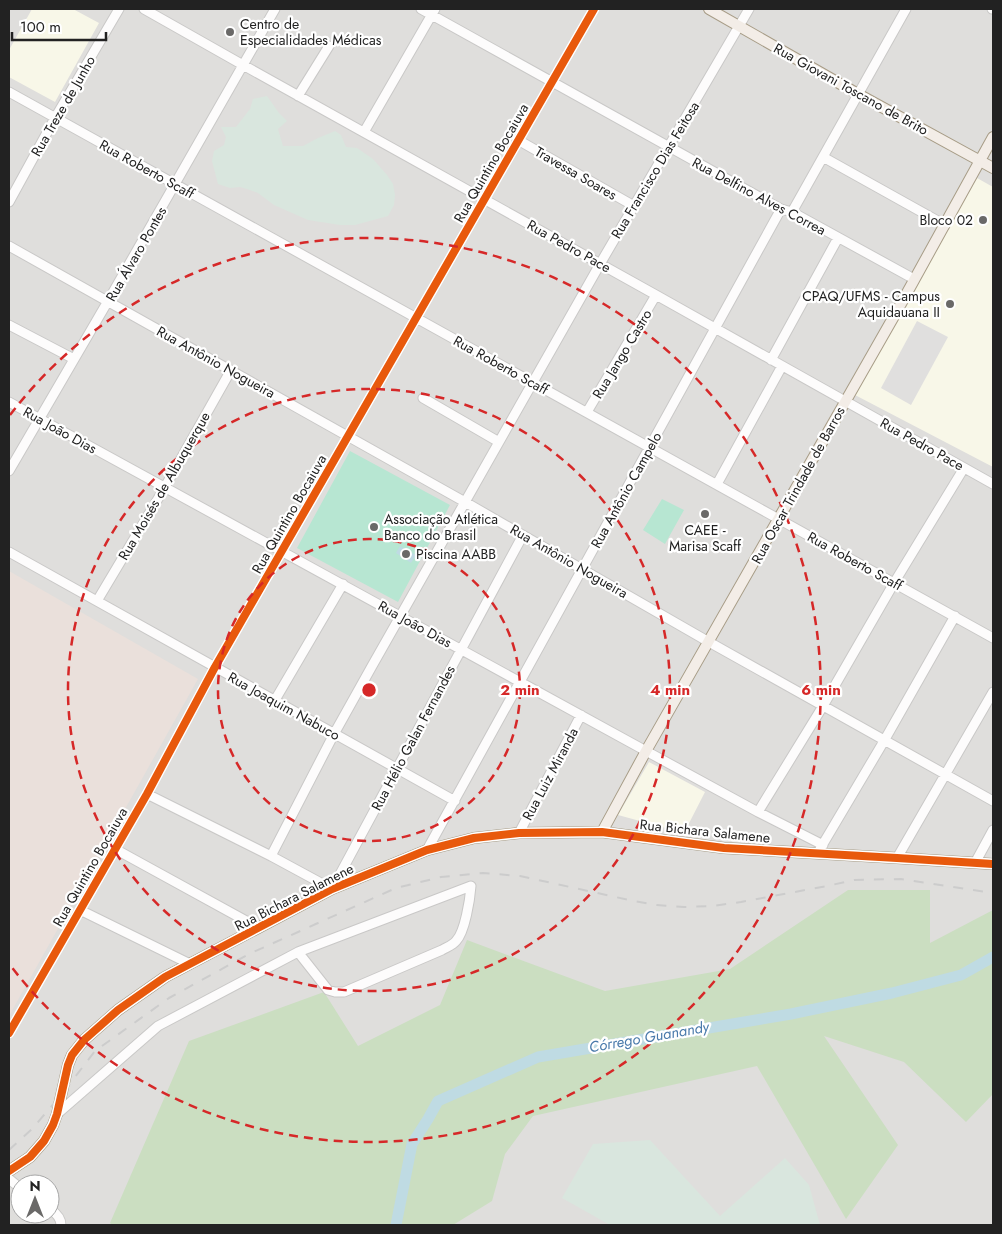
<svg xmlns="http://www.w3.org/2000/svg" width="1002" height="1234" viewBox="0 0 1002 1234" font-family="Jost,sans-serif">
  <rect width="100%" height="100%" fill="#f0eeeb"/>
  <!-- residential -->
  <path fill="#dfdedc" fill-rule="evenodd" d="M9 9H993V1225H9ZM20 1184H50V1214H20Z"/>
  <!-- education -->
  <path fill="#f8f7e8" d="M32 9H73L99 23 55 102 9 77V50Z
    M977 178 993 187V467L855 395Z
    M649 762 705 792 684 833 618 815Z"/>
  <!-- military -->
  <path fill="#eae0db" d="M9 571 198 679 9 1016Z"/>
  <!-- forest -->
  <path fill="#cbdec1" d="M848 890H930V943L993 910V1094L966 1122 904 1062 824 1036 898 1145 846 1219 757 1066 533 1116 505 1154 492 1201 453 1225H112L110 1223 189 1041 324 992 358 1046 440 1005 467 940 605 991 730 969Z"/>
  <!-- wetland -->
  <path fill="#d9e6de" d="M267 96 279 113 287 121 278 129 283 146H303L318 138 335 131 341 135 346 147 357 148 373 159 387 175 393 184 395 195 394 205 388 216 355 225H340L308 220 274 205 258 193 247 189 240 187 230 188 218 184 212 161 214 151 224 145 226 137 221 127H236L250 109 253 99Z
    M650 1140 720 1216 785 1158 809 1185 820 1225H610L562 1198 593 1144Z"/>
  <!-- pitch -->
  <path fill="#b7e6d2" d="M350 451 450 505 398 602 297 548Z
    M662 499 684 510 665 544 643 530Z"/>
  <!-- parking -->
  <path fill="#e0dfde" d="M917 321 948 337 911 405 881 388Z"/>
  <!-- water -->
  <path fill="#bfdbe3" d="M400 546 416 555 411 563 396 553Z"/>
  <g fill="none" stroke-linecap="round" stroke-linejoin="round">
    <!-- river -->
    <path stroke="#bfdbe3" stroke-width="11" d="M396 1225 412 1144 428 1119 438 1101 538 1057 791 1014 892 993 961 975 993 957"/>
    <!-- minor casing -->
    <g stroke="#c9c8c7" stroke-width="11">
      <path id="minor" d="M144 9 243 65 656 295 993 484
        M421 9 781 209 792 212 914 279
        M992 9H993
        M9 92 993 638
        M298 96 329 46
        M364 132 435 9
        M518 140 634 206
        M823 157 945 225
        M9 202 55 118 119 9
        M792 212 906 9
        M9 246 465 502 709 642 993 801
        M9 325 74 359
        M771 360 838 238
        M423 398 499 442
        M9 402 646 751 758 812 823 845
        M587 412 656 295
        M9 471 108 301 275 9
        M717 484 782 366
        M9 552 455 801
        M97 601 165 487 231 370
        M275 700 343 584
        M147 794 271 856 332 889 523 535
        M758 812 823 706 894 583 964 468
        M519 833 581 715
        M115 849 259 928
        M820 849 884 741 955 616
        M427 850 781 209
        M271 856 334 734 372 666 600 264 749 9
        M897 858 993 692
        M975 863 993 830
        M80 910 190 964
        M9 1033 147 794 215 667 594 9
        M57 1114 158 1026 298 952 471 886C470 899 465 932 456 941 453 945 447 947 442 950L344 992H335L328 990 298 952
        M9 1179 20 1188
        M50 1209C56 1213 61 1218 61 1225"/>
    </g>
    <!-- major casing -->
    <g stroke="#a79c86" stroke-width="12">
      <path id="major" d="M709 9 858 94 993 168
        M602 832 646 751 897 311 993 137
        M9 1171 30 1157 44 1141 53 1125 57 1114 68 1065 72 1055 84 1040 118 1010 165 977 332 889 427 850 474 838 519 833 602 832 724 848 897 858 993 864"/>
    </g>
    <!-- minor -->
    <use href="#minor" stroke="#fdfcfc" stroke-width="9"/>
    <!-- major -->
    <use href="#major" stroke="#f3ede7" stroke-width="10"/>
    <!-- rail -->
    <path stroke="#ccc" stroke-width="2" stroke-dasharray="10 10" stroke-linecap="butt" d="M9 1150 32 1129 62 1094 95 1051 169 998 249 954 396 888 441 877 483 873 520 876 629 900 656 905 684 907 712 906 741 902 827 886 854 880 901 879 993 893"/>
    <!-- cycleway casing -->
    <g stroke="#fff" stroke-width="11">
      <path id="cycleway" d="M9 1033 147 794 215 667 594 9
        M9 1171 30 1157 44 1141 53 1125 57 1114 68 1065 72 1055 84 1040 118 1010 165 977 332 889 427 850 474 838 519 833 602 832 724 848 897 858 993 864"/>
    </g>
    <!-- cycleway -->
    <use href="#cycleway" stroke="#e8590c" stroke-width="8"/>
  </g>
  <!-- distance rings -->
  <g fill="none" stroke="#d62828" stroke-width="2.5" stroke-dasharray="9 6">
    <circle cx="369" cy="690" r="151"/>
    <circle cx="369" cy="690" r="301"/>
    <path d="M10 415A452 452 0 1 1 10 965"/>
  </g>
  <!-- markers -->
  <g fill="#6a6968" stroke="#fff" stroke-width="2">
    <circle cx="230" cy="32" r="5"/>
    <circle cx="983" cy="220" r="5"/>
    <circle cx="950" cy="304" r="5"/>
    <circle cx="705" cy="514" r="5"/>
    <circle cx="374" cy="527" r="5"/>
    <circle cx="406" cy="554" r="5"/>
  </g>
  <g text-anchor="middle" stroke-width="4.5" stroke-linejoin="round" paint-order="stroke">
    <!-- poi labels -->
    <g font-size="14" fill="#222" stroke="#fff" text-anchor="start">
      <text x="240" y="29">Centro de<tspan x="240" dy="16">Especialidades Médicas</tspan></text>
      <text x="973" y="225" text-anchor="end">Bloco 02</text>
      <text x="940" y="301" text-anchor="end">CPAQ/UFMS - Campus<tspan x="940" dy="16">Aquidauana II</tspan></text>
      <text x="384" y="524">Associação Atlética<tspan x="384" dy="16">Banco do Brasil</tspan></text>
      <text x="705" y="535" text-anchor="middle">CAEE -<tspan x="705" dy="16">Marisa Scaff</tspan></text>
      <text x="416" y="559">Piscina AABB</text>
    </g>
    <!-- street labels -->
    <g font-size="14" fill="#222" stroke="#fff">
      <text transform="translate(851 89) rotate(29)" y="5">Rua Giovani Toscano de Brito</text>
      <text transform="translate(63 106) rotate(-60)" y="5">Rua Treze de Junho</text>
      <text transform="translate(491 163) rotate(-60)" y="5">Rua Quintino Bocaiuva</text>
      <text transform="translate(147 169) rotate(29)" y="5">Rua Roberto Scaff</text>
      <text transform="translate(655 170) rotate(-59)" y="5">Rua Francisco Dias Feitosa</text>
      <text transform="translate(576 173) rotate(30)" y="5">Travessa Soares</text>
      <text transform="translate(759 196) rotate(28)" y="5">Rua Delfino Alves Correa</text>
      <text transform="translate(569 246) rotate(29)" y="5">Rua Pedro Pace</text>
      <text transform="translate(136 254) rotate(-60)" y="5">Rua Álvaro Pontes</text>
      <text transform="translate(622 354) rotate(-59)" y="5">Rua Jango Castro</text>
      <text transform="translate(216 362) rotate(29)" y="5">Rua Antônio Nogueira</text>
      <text transform="translate(501 365) rotate(29)" y="5">Rua Roberto Scaff</text>
      <text transform="translate(60 430) rotate(29)" y="5">Rua João Dias</text>
      <text transform="translate(922 444) rotate(29)" y="5">Rua Pedro Pace</text>
      <text transform="translate(798 485) rotate(-61)" y="5">Rua Oscar Trindade de Barros</text>
      <text transform="translate(164 486) rotate(-60)" y="5">Rua Moisés de Albuquerque</text>
      <text transform="translate(626 490) rotate(-61)" y="5">Rua Antônio Campelo</text>
      <text transform="translate(289 514) rotate(-60)" y="5">Rua Quintino Bocaiuva</text>
      <text transform="translate(569 561) rotate(30)" y="5">Rua Antônio Nogueira</text>
      <text transform="translate(855 561) rotate(29)" y="5">Rua Roberto Scaff</text>
      <text transform="translate(415 624) rotate(29)" y="5">Rua João Dias</text>
      <text transform="translate(284 706) rotate(29)" y="5">Rua Joaquim Nabuco</text>
      <text transform="translate(413 738) rotate(-62)" y="5">Rua Hélio Galan Fernandes</text>
      <text transform="translate(550 774) rotate(-62)" y="5">Rua Luiz Miranda</text>
      <text transform="translate(705 831) rotate(6)" y="5">Rua Bichara Salamene</text>
      <text transform="translate(90 867) rotate(-60)" y="5">Rua Quintino Bocaiuva</text>
      <text transform="translate(294 897) rotate(-27)" y="5">Rua Bichara Salamene</text>
    </g>
    <!-- water labels -->
    <g font-size="15" font-style="italic" fill="#4a7aab" stroke="#fff">
      <text transform="translate(649 1037) rotate(-10)" y="5">Córrego Guanandy</text>
    </g>
  </g>
  <circle cx="369" cy="690" r="8" fill="#d62828" stroke="#fff" stroke-width="2.5"/>
  <g font-size="15" text-anchor="middle" font-weight="bold" fill="#d62828" stroke="#fff" stroke-width="4.5" stroke-linejoin="round" paint-order="stroke">
    <text x="520" y="695">2 min</text>
    <text x="670" y="695">4 min</text>
    <text x="821" y="695">6 min</text>
  </g>
  <!-- border -->
  <rect width="1002" height="1234" fill="none" stroke="#222222" stroke-width="20"/>
  <!-- north arrow -->
  <g transform="translate(35 1199)"><circle r="24" fill="#ffffff" stroke="#a7a7a7"/>
  <path d="M0-4L9 19L0 12L-9 19Z" fill="#6a6968"/>
  <text y="-8" font-size="14" font-weight="bold" text-anchor="middle" fill="#222222">N</text>
  </g>
  <!-- scale -->
  <path d="M12 32v8h94v-8" fill="none" stroke="#222222" stroke-width="2.5"/>
  <text x="20" y="32" font-size="15" fill="#222222" stroke="#ffffff" stroke-width="4" paint-order="stroke">100 m</text>
</svg>
